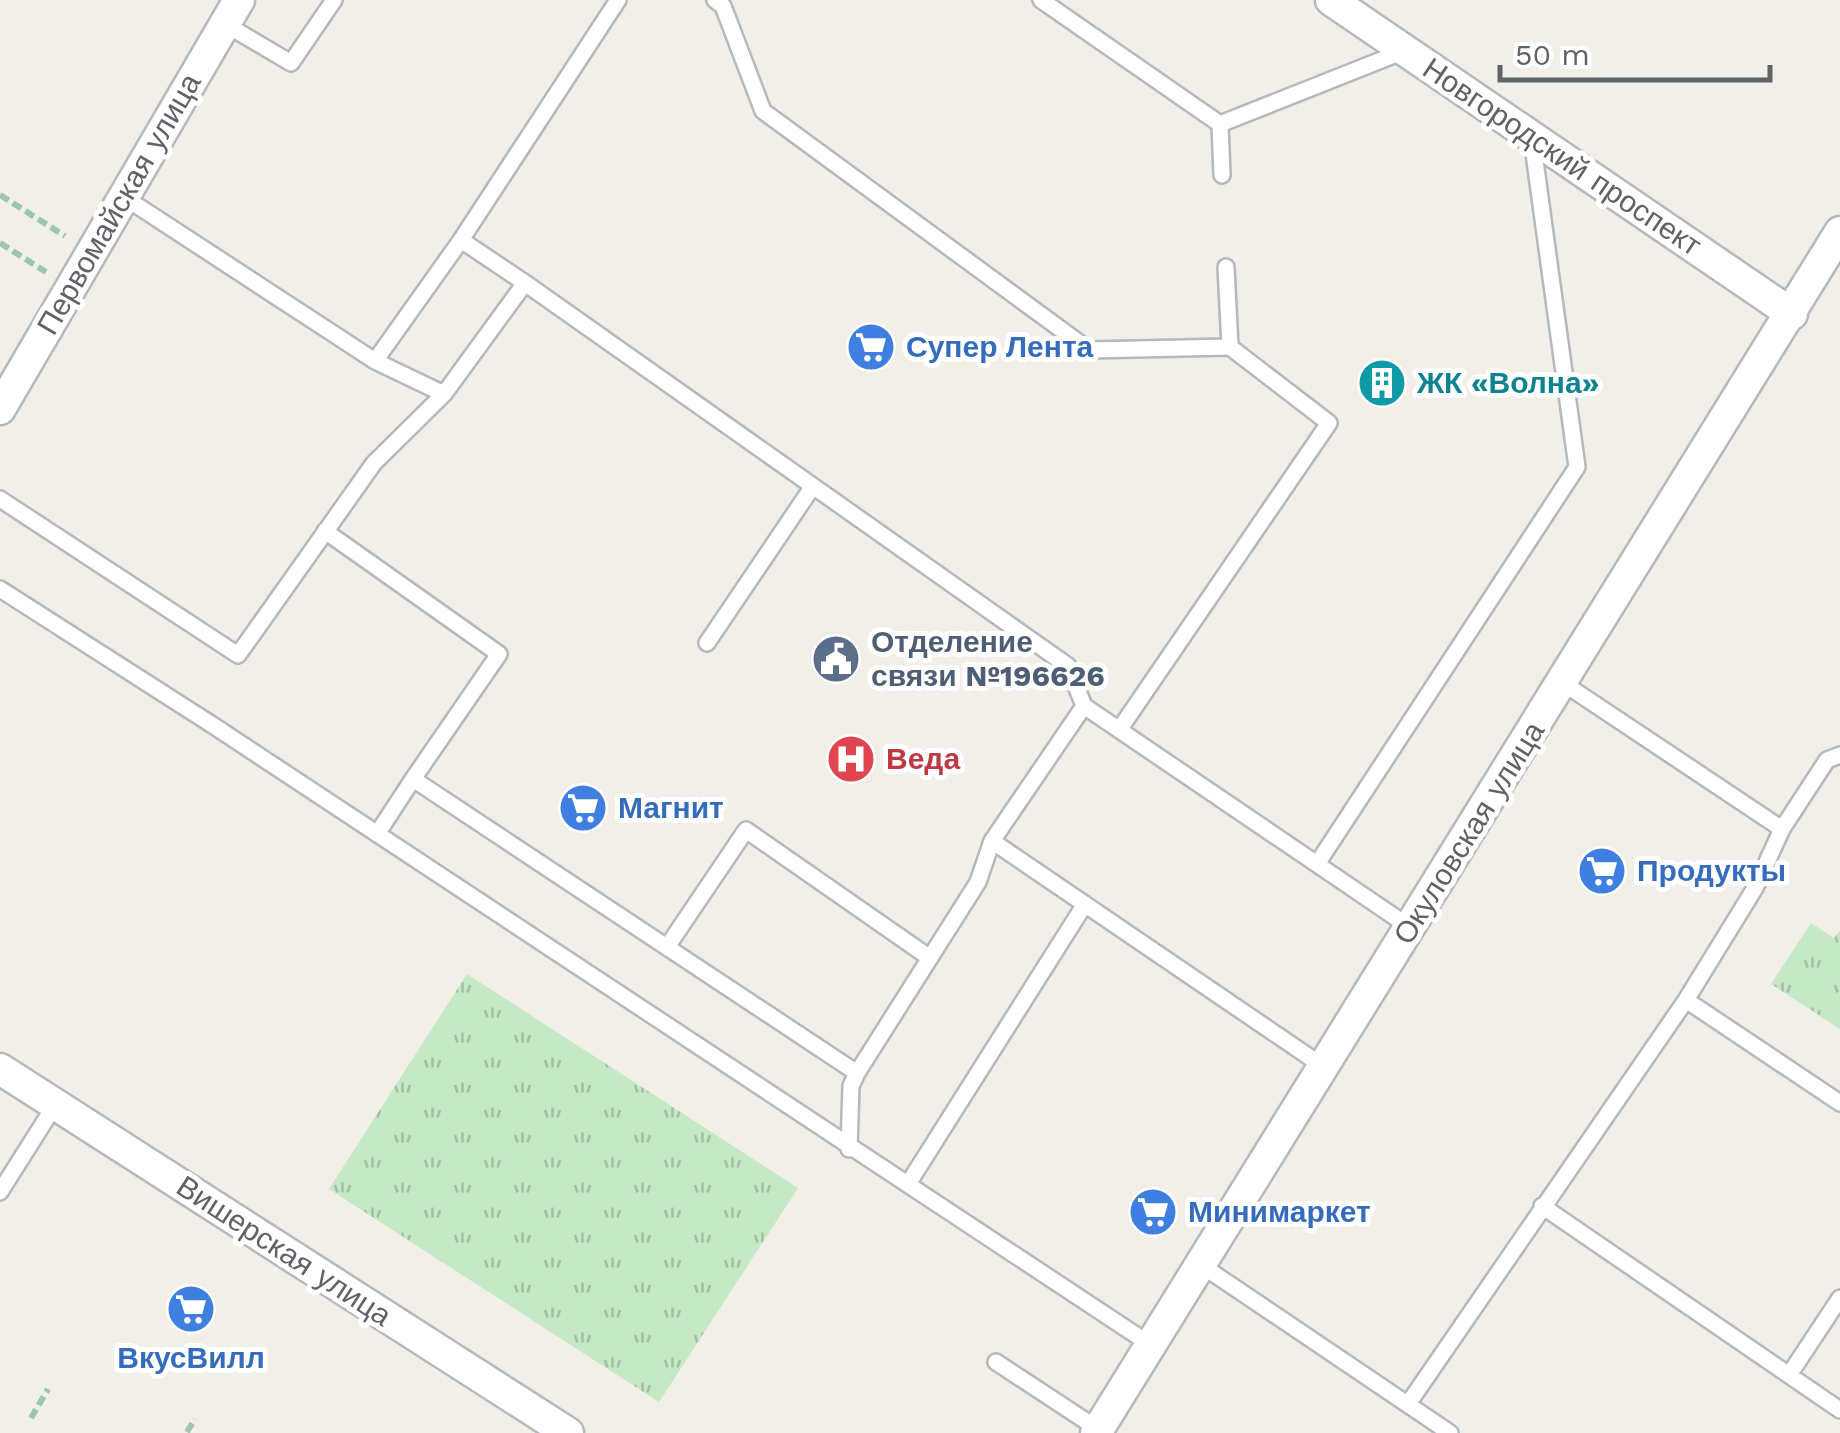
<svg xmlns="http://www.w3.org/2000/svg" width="1840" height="1433" viewBox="0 0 1840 1433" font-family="'Work Sans',sans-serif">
  <defs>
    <pattern id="park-tufts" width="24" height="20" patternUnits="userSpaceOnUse" patternTransform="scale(2.5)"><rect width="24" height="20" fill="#c5e8c5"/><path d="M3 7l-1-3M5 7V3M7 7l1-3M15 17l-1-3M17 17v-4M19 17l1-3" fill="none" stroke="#a3c0a4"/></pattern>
  </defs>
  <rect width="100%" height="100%" fill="#f1efe8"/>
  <!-- park -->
  <path fill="url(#park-tufts)" d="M1811 923 1834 938 1840 931V1029L1771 984Z
    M467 974 798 1188 659 1402 329 1189Z"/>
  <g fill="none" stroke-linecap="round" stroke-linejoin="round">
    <!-- lane casing -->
    <g stroke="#b5b8bc" stroke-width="20">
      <path id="lane" d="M715 0 723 6 763 111 1089 350 1230 347 1329 423 1119 730
        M1041 0 1220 124 1404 51
        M225 24 291 63 334 0
        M1220 124 1222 175
        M124 197 375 361 444 394 525 283 1068 666 1084 706 1411 928
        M461 240 525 283
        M1226 267 1230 347
        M375 361 461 240 618 0
        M0 499 238 655 374 463 444 394
        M325 531 499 654 413 779 857 1073
        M0 589 214 726 1151 1345
        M707 643 813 486
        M1563 683 1782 829 1827 760 1840 755
        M1084 706 992 841 1324 1067
        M377 834 413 779
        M1317 864 1577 467 1532 139
        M667 947 746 830 930 958
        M1686 1000 1840 1103
        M849 1149 851 1086 857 1073 978 882 992 841
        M908 1184 1085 904
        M0 1192 55 1105
        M1542 1206 1840 1410
        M1201 1265 1450 1433
        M996 1362 1101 1431
        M1789 1375 1840 1298
        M1408 1404 1686 1000 1755 888 1782 829"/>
    </g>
    <!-- street casing -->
    <g stroke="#b5b8bc" stroke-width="35">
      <path id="street" d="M1331 0 1792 314
        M0 409 239 0
        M0 1069 568 1433
        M1096 1433 1840 232"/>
    </g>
    <!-- path -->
    <path stroke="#9cc7a9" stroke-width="6" stroke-dasharray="10 5" stroke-linecap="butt" d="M0 195 65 236
      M0 243 46 272
      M162 1354 180 1365
      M31 1418 48 1389
      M187 1432 195 1419"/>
    <!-- lane -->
    <use href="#lane" stroke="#fff" stroke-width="15"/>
    <!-- street -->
    <use href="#street" stroke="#fff" stroke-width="30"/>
  </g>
  <!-- icons -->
  <defs>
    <g id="supermarket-disc" transform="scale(2.5)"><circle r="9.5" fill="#3f7fe0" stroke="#fff"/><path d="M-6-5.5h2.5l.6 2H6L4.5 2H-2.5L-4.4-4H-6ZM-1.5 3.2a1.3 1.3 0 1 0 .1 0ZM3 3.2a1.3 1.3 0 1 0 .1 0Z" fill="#fff"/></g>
    <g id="building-disc" transform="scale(2.5)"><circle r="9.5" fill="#0f9aa8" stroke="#fff"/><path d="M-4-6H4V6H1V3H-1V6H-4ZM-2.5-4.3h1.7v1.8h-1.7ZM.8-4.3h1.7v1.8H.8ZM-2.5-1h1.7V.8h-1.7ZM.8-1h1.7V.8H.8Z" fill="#fff"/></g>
    <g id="civic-disc" transform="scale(2.5)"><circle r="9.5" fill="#5c6f8a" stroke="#fff"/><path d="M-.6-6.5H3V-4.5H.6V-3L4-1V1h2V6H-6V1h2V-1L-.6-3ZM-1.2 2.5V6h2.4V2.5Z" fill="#fff"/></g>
    <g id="hospital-disc" transform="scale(2.5)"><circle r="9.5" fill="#e0444e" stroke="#fff"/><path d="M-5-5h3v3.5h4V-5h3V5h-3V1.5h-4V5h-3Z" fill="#fff"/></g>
  </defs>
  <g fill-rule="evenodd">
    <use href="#supermarket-disc" x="871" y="347"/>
    <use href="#building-disc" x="1382" y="383"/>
    <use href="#civic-disc" x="836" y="659"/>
    <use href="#hospital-disc" x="851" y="759"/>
    <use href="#supermarket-disc" x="583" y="808"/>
    <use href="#supermarket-disc" x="1602" y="871"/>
    <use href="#supermarket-disc" x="1153" y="1212"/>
    <use href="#supermarket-disc" x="191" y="1309"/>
  </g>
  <g text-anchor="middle" stroke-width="10" stroke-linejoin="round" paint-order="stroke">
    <!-- street labels -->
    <g font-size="30" fill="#5f6368" stroke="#fff">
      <text transform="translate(1562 157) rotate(34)" y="10">Новгородский проспект</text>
      <text transform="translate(119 204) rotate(-60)" y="10">Первомайская улица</text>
      <text transform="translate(1469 833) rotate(-58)" y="10">Окуловская улица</text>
      <text transform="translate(284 1251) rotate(33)" y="10">Вишерская улица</text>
    </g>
    <!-- shop labels -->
    <g font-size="30" font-weight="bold" fill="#366cbe" stroke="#fff" text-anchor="start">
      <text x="906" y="357">Супер Лента</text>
      <text x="618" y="818">Магнит</text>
      <text x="1637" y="881">Продукты</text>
      <text x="1188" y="1222">Минимаркет</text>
      <text x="191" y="1368" text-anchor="middle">ВкусВилл</text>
    </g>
    <!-- culture labels -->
    <g font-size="30" font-weight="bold" fill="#0d838f" stroke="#fff" text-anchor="start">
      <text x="1417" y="393">ЖК «Волна»</text>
    </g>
    <!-- service labels -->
    <g font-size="30" font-weight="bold" fill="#4e5e75" stroke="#fff" text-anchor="start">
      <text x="871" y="652">Отделение<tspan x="871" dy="34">связи №196626</tspan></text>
    </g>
    <!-- health labels -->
    <g font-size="30" font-weight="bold" fill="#be3a42" stroke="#fff" text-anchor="start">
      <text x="886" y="769">Веда</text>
    </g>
  </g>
  <!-- scale -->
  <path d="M1500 65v15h270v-15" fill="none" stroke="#5f6368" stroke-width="5"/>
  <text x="1515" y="65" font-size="30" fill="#5f6368" stroke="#ffffff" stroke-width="8" paint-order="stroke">50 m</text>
</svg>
